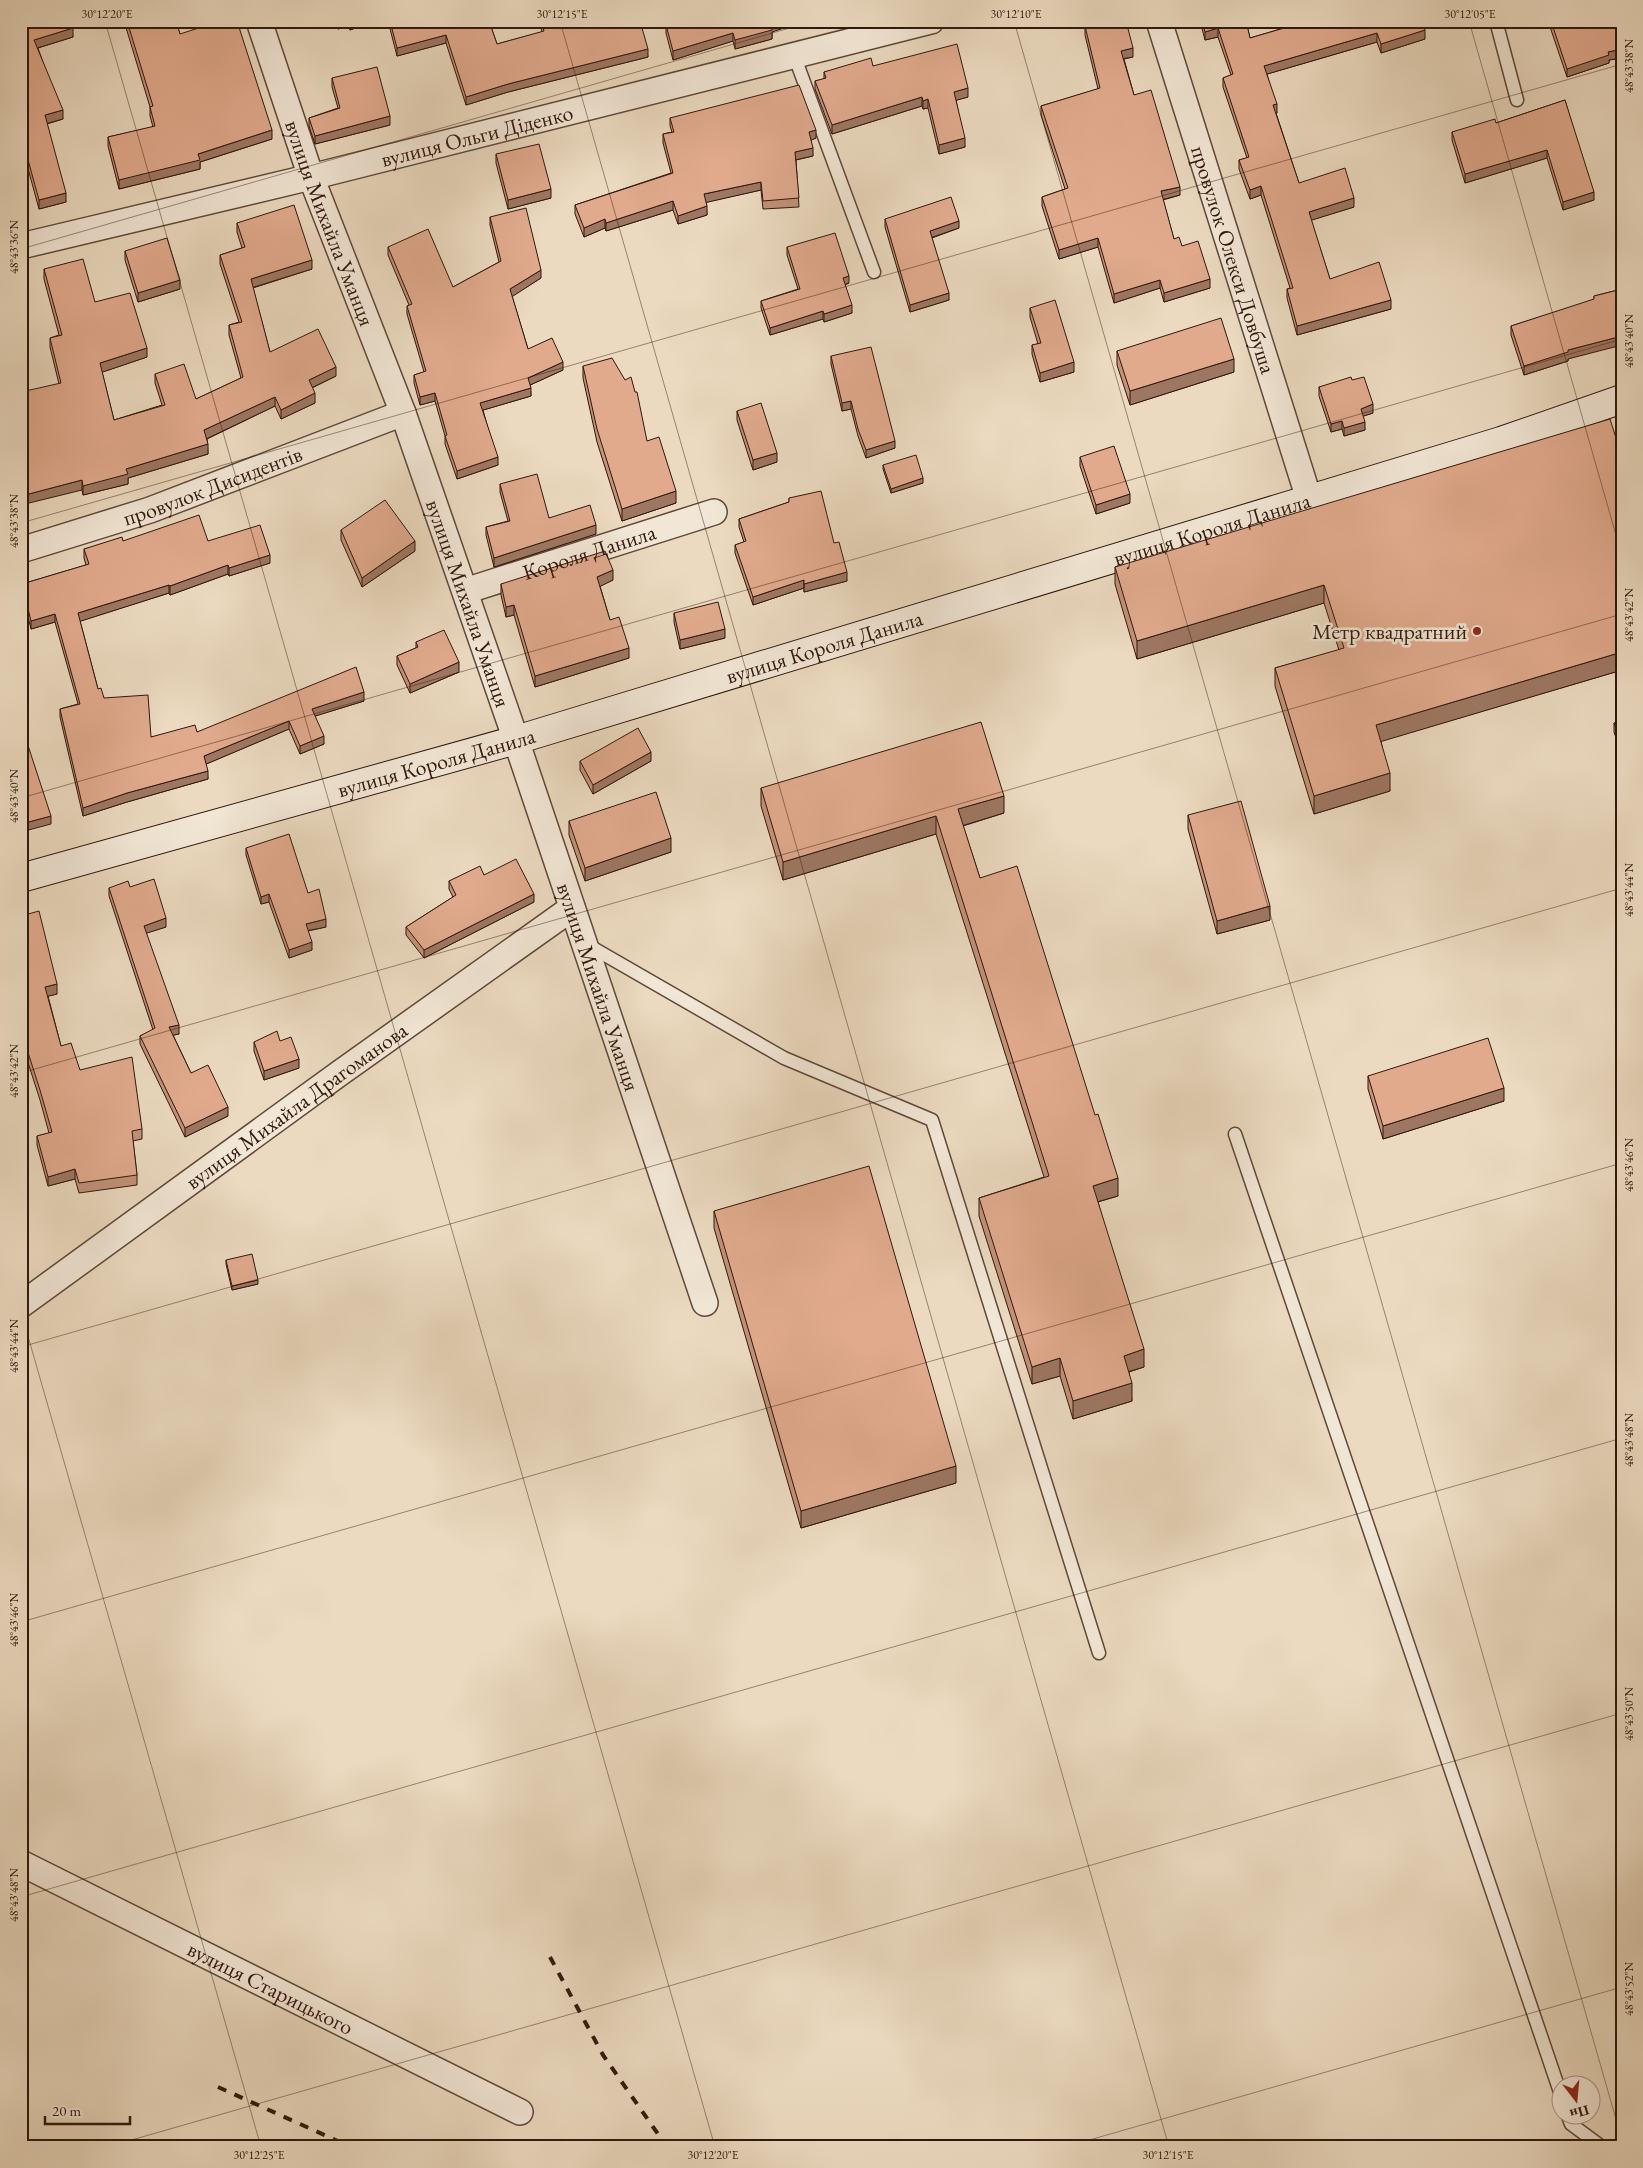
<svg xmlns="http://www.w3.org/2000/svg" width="1643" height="2168" viewBox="0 0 1643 2168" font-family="'EB Garamond',serif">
  <rect width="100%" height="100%" fill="#ebdac0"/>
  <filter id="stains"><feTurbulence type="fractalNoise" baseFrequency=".004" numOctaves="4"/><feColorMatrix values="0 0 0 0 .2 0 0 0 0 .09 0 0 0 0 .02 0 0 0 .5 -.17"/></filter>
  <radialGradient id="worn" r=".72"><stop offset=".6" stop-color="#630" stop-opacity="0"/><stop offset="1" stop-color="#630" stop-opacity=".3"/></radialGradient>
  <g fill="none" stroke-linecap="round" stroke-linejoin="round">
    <!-- lane casing -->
    <g stroke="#5f4839" stroke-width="15">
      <path id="lane" d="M1496 21 1517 100
        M794 55 874 272
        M586 944 784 1058 932 1120 1099 1653
        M1235 1134 1560 2092
        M1568 2116 1571 2124 1602 2147"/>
    </g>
    <!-- street casing -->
    <g stroke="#5f4839" stroke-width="28">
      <g id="street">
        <path id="s1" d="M259 21 311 177 403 413 516 740 705 1303"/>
        <path id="s2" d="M1159 21 1309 499"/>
        <path id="s3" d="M21 246 311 177 931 21"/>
        <path id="s4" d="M21 550 150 510 403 413"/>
        <path id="s5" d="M465 591 714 512"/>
        <path id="s6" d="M21 1305 340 1073 572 908"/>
        <path id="s7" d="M21 1863 520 2112"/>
      </g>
    </g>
    <!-- secondary casing -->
    <g stroke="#30170c" stroke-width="30">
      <g id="secondary">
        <path id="s8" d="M21 878 516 740 1501 441 1622 399"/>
      </g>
    </g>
    <!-- lane -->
    <use href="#lane" stroke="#f2e7d6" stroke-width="12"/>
    <!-- street -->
    <use href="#street" stroke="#f2e7d6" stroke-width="25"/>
    <!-- secondary -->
    <use href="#secondary" stroke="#f2e7d6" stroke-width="28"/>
    <!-- rail -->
    <path stroke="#30170c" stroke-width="4" stroke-dasharray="9 9" stroke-linecap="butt" d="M550 1957 603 2055 667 2147
      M218 2087 351 2147"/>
  </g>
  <!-- wall -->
  <path fill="#c29279" stroke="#30170c" d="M21 21H71H70L73 37 38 48 63 119 47 124 66 202 39 209 21 143V106H25L21 97Z
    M124 21H176L180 34 272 139 200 162V169L119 189 108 146V137L153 127 150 116V107Z
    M334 21H374L350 30 348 26 338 29Z
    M388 21H489L497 44 542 32 539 21H640L648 57 508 92 466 105 446 43 397 56Z
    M1200 21H1246L1250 38 1308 21 1425 39 1381 53 1377 42 1267 74 1277 113H1276L1299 183 1354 207 1311 220 1330 279 1391 309 1297 335 1287 298V289L1290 288 1261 195 1250 199 1239 169V160L1247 158 1223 87V78L1231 75 1218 37 1205 40Z
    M1548 21H1622V58L1609 60V63L1567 77Z
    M666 25 772 32V39L735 49 733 41 673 60 666 33Z
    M1085 26 1133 57 1124 59 1134 95 1180 195 1163 200 1174 239 1182 246 1210 288 1164 302 1160 288 1114 303 1098 247 1059 259 1042 206V197L1065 189 1041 115V106L1098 89 1085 35Z
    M873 66 968 97 956 100 965 147 939 154 928 108 923 109 922 106 832 134 815 89V81L824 79V72Z
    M332 78 390 125 315 144 309 126V118L338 108 332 87Z
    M1565 100 1594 200 1563 210 1547 158 1465 183 1452 140V132L1496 123Z
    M670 118 816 138 811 140 813 156 796 160 799 207 763 209 761 190 706 202 707 215 678 224 673 210 606 231 605 228 584 237 575 214V205L671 173 663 143V134L672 132 670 126Z
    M496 154 551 198 508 209 496 163Z
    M490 217 541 278 512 296 528 349 563 370 530 385 531 396 483 410 498 465 457 479 445 444V436L435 401 420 405 414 383V375L424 372 407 314V306L409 305 388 255V247L453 287 499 262 490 225Z
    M885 219 959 228 932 238 949 300 910 312 885 227Z
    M237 223 312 269 253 288 270 352 336 376 312 388 315 403 281 419 275 406 207 439 208 454 128 478V484L83 495 59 384 50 347V338L59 335 44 279V269L95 302 147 357 102 372 114 420 162 405 155 383V374L196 399 241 378 229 335V325L239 322 220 264V255L242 248 237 232Z
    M787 247 849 283 845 285 852 313 824 322 823 319 770 335 761 308V301L798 289 787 255Z
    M125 251 180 289 138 302 125 260Z
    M1622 289 1568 359V361L1524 375 1511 335V326L1594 300V296Z
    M1030 308 1074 372 1040 382 1032 354V345L1038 344 1030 317Z
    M1117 351 1234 372 1130 405 1117 365Z
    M831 356 895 448 866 458 858 436 851 409 842 411 831 364Z
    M583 366 647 441 676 503 622 521 597 442 583 378Z
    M1352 380 1373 413 1363 416 1365 430 1344 436 1342 429 1331 432 1319 396V387Z
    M737 411 777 462 753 470 737 420Z
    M1080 457 1130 503 1096 514 1080 466Z
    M1622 457V670L1381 741 1390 791 1314 814 1275 686V668L1339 650 1324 603 1137 659 1115 584V567Z
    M883 465 923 483 891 493 883 469Z
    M500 484 549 518 596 534 494 567 486 535V527L508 521 500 492Z
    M789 498 834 543 847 581 804 592V588L753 605 735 553V545L744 542 739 527V519L789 502Z
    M341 530 415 551 362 587 341 540Z
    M123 541H208L270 563 229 576 228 574 170 595 169 593 80 621 98 689 104 698 151 737 197 732 364 701 315 716 324 744 300 754 289 729 206 764 208 779 127 802 83 816 60 717V709L78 704 55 622 31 629 22 592V584L86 565 84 558V549Z
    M613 580 600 586 610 620 629 658 535 687 514 615 506 617 501 595V584Z
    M674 613 725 638 680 649 674 622Z
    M416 642 459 672 410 693 397 665V656L416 648Z
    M1622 720V755L1614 732V723Z
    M580 761H651L593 794 580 770Z
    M761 788 1004 813 963 826 980 878 1118 1196 1098 1202 1144 1367 1129 1372 1132 1401 1073 1419 1060 1376 1032 1384 979 1216V1198L1044 1177 936 834 783 880 761 806Z
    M1188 815 1270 920 1217 934 1188 829Z
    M569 821 671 852 585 881 569 835Z
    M246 848 308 893 326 927 308 931 312 950 289 958 269 902 261 904 246 855Z
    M484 875 534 902 424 958 406 935V927L453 897 449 889V881Z
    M130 887 166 927 146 933 179 1034 173 1035 191 1073 228 1116 185 1137 140 1044V1036L153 1030 109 896V888Z
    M21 916 57 994 48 996 61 1046 80 1070 142 1129V1139L133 1141 137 1175V1185L79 1193 75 1179 48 1186 37 1145V1136L49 1133 40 1100 24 1050 21 1051Z
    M280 1041 299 1068 264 1080 254 1051V1042Z
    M1368 1076 1504 1101 1383 1139 1368 1089Z
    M714 1211 956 1483 801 1528 714 1228Z
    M226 1260 258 1284 232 1290 226 1264Z"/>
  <!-- shaded-wall -->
  <path fill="#9e7763" stroke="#30170c" d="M338 21H348V26L338 29Z
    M352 21H374L350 30V22Z
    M779 21H805L772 32V39L735 49V40L771 24Z
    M73 28V37L34 49V40Z
    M1218 28V37L1205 40V32Z
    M1425 30V39L1381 53V44Z
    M733 33V41L673 60V51Z
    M1377 33V42L1264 75V66Z
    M446 35V43L397 56V48Z
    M1133 48V57L1121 59V51Z
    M648 49V57L508 92 466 105V97L508 84Z
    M1622 49V58L1609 60V63L1567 77V69L1608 52Z
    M968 88V97L954 101V92Z
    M922 97V106L832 134V125Z
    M928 99V108L923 109V101Z
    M1277 104V113L1273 114V105Z
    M63 110V119L45 124V115Z
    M390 116V125L315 144V136Z
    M272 130V139L200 162V169L119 189V180Z
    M816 130V138L809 141V132Z
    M965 138V147L939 154V145Z
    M813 148V156L795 160V152Z
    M1547 150V158L1465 183V174Z
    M761 182V190L704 203V194Z
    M1261 186V195L1250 199V190Z
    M1180 187V195L1161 200V191Z
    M551 189V198L508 209V200Z
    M1594 192V200L1563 210V202Z
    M66 193V202L39 209V200Z
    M1354 198V207L1309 221V212Z
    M673 201V210L606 231V223Z
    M707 206V215L678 224V216Z
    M605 219V228L584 237V228Z
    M959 221V228L930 238V231Z
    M1098 238V247L1059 259V250Z
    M312 260V269L251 288V279Z
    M541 270V278L510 298V289Z
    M849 276V283L843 285V278Z
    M1210 279V288L1164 302V293Z
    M180 280V289L138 302V293Z
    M1160 280V288L1114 303V294Z
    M949 293V300L910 312V305Z
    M1391 300V309L1297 335V326Z
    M852 305V313L824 322V314Z
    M823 311V319L770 335V328Z
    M1622 336V345L1568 359V361L1524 375V366L1568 350Z
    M147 348V357L100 373V363Z
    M1234 359V372L1130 405V391Z
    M563 362V370L528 386V378Z
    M1074 362V372L1040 382V373Z
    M336 367V376L309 389V380Z
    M531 388V396L480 411V403Z
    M315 393V403L281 419V410Z
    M435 393V401L420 405V397Z
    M275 397V406L204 440V430Z
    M851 401V409L842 411V403Z
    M1373 404V413L1361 417V409Z
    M1342 421V429L1331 432V424Z
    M1365 422V430L1344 436V428Z
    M895 441V448L866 458V450Z
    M208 444V454L128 478V484L83 495V486L126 469Z
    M777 453V462L753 470V460Z
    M498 457V465L457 479V471Z
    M923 478V483L891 493V489Z
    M82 480V490L21 505V496Z
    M676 491V503L622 521V509Z
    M1130 494V503L1096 514V505Z
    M596 525V534L494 567V558Z
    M415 541V551L362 587V578Z
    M270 555V563L229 576V568Z
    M228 565V574L170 595V586Z
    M613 570V580L597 588V577Z
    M847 572V581L804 592V584Z
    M804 580V588L753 605V597Z
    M169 585V593L78 622V613Z
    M1324 585V603L1137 659V641Z
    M514 605V615L506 617V607Z
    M55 614V622L31 629V621Z
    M725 629V638L680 649V640Z
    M629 648V658L535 687V676Z
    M1622 652V670L1376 743V725Z
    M459 662V672L410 693V684Z
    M364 692V701L312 717V709Z
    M289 721V729L204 765V756Z
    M324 736V744L300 754V746Z
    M651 752V761L593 794V785Z
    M208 771V779L127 802 83 816V808L127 793Z
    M1390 773V791L1314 814V796Z
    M1004 796V813L958 827V809Z
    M51 816V824L21 832V824Z
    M936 816V834L783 880V862Z
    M671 838V852L585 881V868Z
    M269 894V902L261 904V897Z
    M534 894V902L424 958V950Z
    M1270 906V920L1217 934V921Z
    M166 918V927L144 934V926Z
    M326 919V927L306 931V924Z
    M312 942V950L289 958V950Z
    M57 984V994L45 997V987Z
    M179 1025V1034L169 1036V1027Z
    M24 1040V1050L21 1051V1041Z
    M299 1059V1068L264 1080V1071Z
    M1504 1088V1101L1383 1139V1126Z
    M228 1107V1116L185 1137V1128Z
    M75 1169V1179L48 1186V1177Z
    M1118 1178V1196L1093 1203V1186Z
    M258 1280V1284L232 1290V1286Z
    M1144 1349V1367L1124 1373V1356Z
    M1060 1358V1376L1032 1384V1367Z
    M1132 1383V1401L1073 1419V1401Z
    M956 1466V1483L801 1528V1511Z"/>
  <!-- building -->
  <path fill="#e1aa8d" stroke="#30170c" d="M21 21H70L73 28 34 40 63 110 45 115 66 193 39 200 21 134V106L28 105 21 88Z
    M127 21H176L180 34 220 21H237L272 130 198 154 200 160 119 180 108 137 155 126 150 107 153 106Z
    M390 21H489L497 44 544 31 541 21H640L648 49 508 84 466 97 446 35 397 48Z
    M677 21H779L771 24 772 30 735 40 733 33 673 51 666 25Z
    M1104 21H1126L1133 48 1121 51 1134 95 1151 90 1180 187 1161 191 1174 239 1179 237 1182 246 1198 241 1210 279 1164 293 1160 280 1114 294 1098 238 1059 250 1042 197 1068 188 1041 106 1100 88 1085 26Z
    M1202 21H1246L1250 38 1308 21H1422L1425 30 1381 44 1377 33 1264 66 1277 104 1273 105 1299 183 1345 168 1354 198 1309 212 1330 279 1379 262 1391 300 1297 326 1287 289 1293 288 1261 186 1250 190 1239 160 1249 157 1223 78 1233 74 1218 28 1205 32Z
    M1551 21H1622V49L1608 52 1609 55 1567 69Z
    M957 44 968 88 954 92 965 138 939 145 928 99 923 101 922 97 832 125 815 81 826 78 824 72 871 58 873 66Z
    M377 67 390 116 315 136 309 118 340 108 332 78Z
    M799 85 816 130 809 132 813 148 795 152 799 198 763 201 761 182 704 194 707 206 678 216 673 201 606 223 605 219 584 228 575 205 673 173 663 134 674 132 670 118Z
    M1565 100 1594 192 1563 202 1547 150 1465 174 1452 132 1495 119 1496 123Z
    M539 144 551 189 508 200 496 154Z
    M951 197 959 221 930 231 949 293 910 305 885 219Z
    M294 205 312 260 251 279 270 352 318 329 336 367 309 380 315 393 281 410 275 397 204 430 208 444 126 469 128 474 83 486 82 480 21 496V392L61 383 50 338 62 335 44 269 83 259 95 302 130 293 147 348 100 363 114 420 165 405 155 374 184 364 196 399 243 377 229 325 242 322 220 255 245 247 237 223Z
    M526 208 541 270 510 289 528 349 552 338 563 362 528 378 531 388 480 403 498 457 457 471 445 436 447 435 435 393 420 397 414 375 426 371 407 306 412 304 388 247 428 229 453 287 501 261 490 217Z
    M835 233 849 276 843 278 852 305 824 314 823 311 770 328 761 301 800 289 787 247Z
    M167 238 180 280 138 293 125 251Z
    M1622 289V336L1568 350V352L1524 366 1511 326 1594 299V296Z
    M1055 300 1074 362 1040 373 1032 345 1041 343 1030 308Z
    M1221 318 1234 359 1130 391 1117 351Z
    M871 347 895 441 866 450 858 429 851 401 842 403 831 356Z
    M612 358 625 380 631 377 635 392H637L647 441 659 437 676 491 622 509 597 429 583 366Z
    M1351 377 1352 380 1364 377 1373 404 1361 409 1365 422 1344 428 1342 421 1331 424 1319 387Z
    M761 403 777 453 753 460 737 411Z
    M1610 419 1622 457V652L1376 725 1390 773 1314 796 1275 668 1344 648 1324 585 1137 641 1115 567Z
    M1114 446 1130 494 1096 505 1080 457Z
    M916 455 923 478 891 489 883 465Z
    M537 474 549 518 590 505 596 525 494 558 486 527 510 521 500 484Z
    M821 491 834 543 839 542 847 572 804 584V580L753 597 735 545 746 541 739 519 789 502V498Z
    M385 500 415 541 362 578 341 530Z
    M199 515 208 541 260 525 270 555 229 568 228 565 170 586 169 585 78 613 98 689 101 688 104 698 148 695 151 737 195 725 197 732 356 667 364 692 312 709 324 736 300 746 289 721 204 756 208 771 127 793 83 808 60 709 80 704 55 614 31 621 22 584 89 564 84 549 122 537 123 541Z
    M605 551 613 570 597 577 610 620 619 617 629 648 535 676 514 605 506 607 501 584Z
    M718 602 725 629 680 640 674 613Z
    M444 630 459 662 410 684 397 656 418 647 416 642Z
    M1622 720V745L1614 723Z
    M981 722 1004 796 958 809 980 878 1017 866 1095 1115 1098 1114 1118 1178 1093 1186 1144 1349 1124 1356 1132 1383 1073 1401 1060 1358 1032 1367 979 1198 1049 1176 936 816 783 862 761 788Z
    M21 724 51 816 21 824Z
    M638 728 651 752 593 785 580 761Z
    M656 792 671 838 585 868 569 821Z
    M1241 801 1270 906 1217 921 1188 815Z
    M289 834 308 893 319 889 326 919 306 924 312 942 289 950 269 894 261 897 246 848Z
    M516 859 534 894 424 950 406 927 456 895 449 881 480 866 484 875Z
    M154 879 166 918 144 926 179 1025 169 1027 191 1073 208 1065 228 1107 185 1128 140 1036 155 1028 109 888 128 881 130 887Z
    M39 911 57 984 45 987 61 1046 71 1043 80 1070 132 1057 142 1129 132 1131 137 1175 79 1183 75 1169 48 1177 37 1136 52 1132 40 1090 24 1040 21 1041V916Z
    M277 1031 280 1041 291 1037 299 1059 264 1071 254 1042Z
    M1488 1038 1504 1088 1383 1126 1368 1076Z
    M869 1166 956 1466 801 1511 714 1211Z
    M252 1254 258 1280 232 1286 226 1260Z"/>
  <!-- ticks -->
  <path fill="none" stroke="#30170c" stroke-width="1" stroke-opacity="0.45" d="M105 21 715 2147M560 21 1169 2147M1014 21 1622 2140M1469 21 1622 556M21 249 814 21M21 523 1622 64M21 798 1622 339M21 1073 1622 614M21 1312 261 2147M21 1347 1622 888M21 1622 1622 1163M21 1897 1622 1438M107 2147 1622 1713M1065 2147 1622 1987"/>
  <!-- markers -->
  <circle fill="#8f2418" stroke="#f2e7d6" stroke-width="2" cx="1477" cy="631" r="5"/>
  <g text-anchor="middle" stroke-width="5" stroke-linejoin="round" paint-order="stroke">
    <!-- street labels -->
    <g font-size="22" fill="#30170c" stroke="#f2e7d6">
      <text dy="8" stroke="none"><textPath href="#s3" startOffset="469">вулиця Ольги Діденко</textPath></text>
      <text dy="8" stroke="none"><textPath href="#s1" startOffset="214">вулиця Михайла Уманця</textPath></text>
      <text dy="8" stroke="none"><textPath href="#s2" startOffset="250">провулок Олекси Довбуша</textPath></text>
      <text dy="8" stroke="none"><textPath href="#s4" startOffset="202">провулок Дисидентів</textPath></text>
      <text dy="8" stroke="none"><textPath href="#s8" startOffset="1241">вулиця Короля Данила</textPath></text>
      <text dy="8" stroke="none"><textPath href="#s5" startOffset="130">Короля Данила</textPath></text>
      <text dy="8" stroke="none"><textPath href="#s1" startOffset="619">вулиця Михайла Уманця</textPath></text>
      <text dy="8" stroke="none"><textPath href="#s8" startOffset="836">вулиця Короля Данила</textPath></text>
      <text dy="8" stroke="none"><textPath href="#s8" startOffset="431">вулиця Короля Данила</textPath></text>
      <text dy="8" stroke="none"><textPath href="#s1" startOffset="1024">вулиця Михайла Уманця</textPath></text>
      <text dy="8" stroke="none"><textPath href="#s6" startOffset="340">вулиця Михайла Драгоманова</textPath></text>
      <text dy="8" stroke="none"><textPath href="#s7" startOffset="279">вулиця Старицького</textPath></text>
    </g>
    <!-- poi labels -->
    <g font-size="22" fill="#30170c" stroke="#f2e7d6" text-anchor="end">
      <text x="1467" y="639">Метр квадратний</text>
    </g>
  </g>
  <!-- margin -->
  <rect width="1643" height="2168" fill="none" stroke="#ebdac0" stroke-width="55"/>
  <!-- north arrow -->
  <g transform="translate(1576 2100) rotate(164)"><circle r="24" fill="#f2e7d6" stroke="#a49485"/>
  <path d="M0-4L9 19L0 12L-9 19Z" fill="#8f2418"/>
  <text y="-8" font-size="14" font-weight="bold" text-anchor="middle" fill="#30170c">Пн</text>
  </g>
  <!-- scale -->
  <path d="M45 2116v8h85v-8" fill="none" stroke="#30170c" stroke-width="2.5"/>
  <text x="52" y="2116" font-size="15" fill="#30170c" stroke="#f2e7d6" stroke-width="4" paint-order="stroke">20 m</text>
  <rect x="28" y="28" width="1588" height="2112" fill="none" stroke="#30170c" stroke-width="2"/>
  <g font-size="12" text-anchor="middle" fill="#30170c">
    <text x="107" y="18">30°12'20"E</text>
    <text x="562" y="18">30°12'15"E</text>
    <text x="1016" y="18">30°12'10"E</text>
    <text x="1470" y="18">30°12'05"E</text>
    <text transform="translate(1629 66) rotate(-90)" y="4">48°43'38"N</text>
    <text transform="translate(14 247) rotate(-90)" y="4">48°43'36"N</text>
    <text transform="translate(1629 341) rotate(-90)" y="4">48°43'40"N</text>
    <text transform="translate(14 521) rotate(-90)" y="4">48°43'38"N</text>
    <text transform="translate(1629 615) rotate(-90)" y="4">48°43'42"N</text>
    <text transform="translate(14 796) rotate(-90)" y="4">48°43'40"N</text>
    <text transform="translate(1629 890) rotate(-90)" y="4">48°43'44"N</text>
    <text transform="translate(14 1071) rotate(-90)" y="4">48°43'42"N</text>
    <text transform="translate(1629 1165) rotate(-90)" y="4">48°43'46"N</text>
    <text transform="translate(14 1346) rotate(-90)" y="4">48°43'44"N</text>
    <text transform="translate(1629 1440) rotate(-90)" y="4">48°43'48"N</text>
    <text transform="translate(14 1620) rotate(-90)" y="4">48°43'46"N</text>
    <text transform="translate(1629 1714) rotate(-90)" y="4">48°43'50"N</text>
    <text transform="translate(14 1895) rotate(-90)" y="4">48°43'48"N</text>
    <text transform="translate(1629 1989) rotate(-90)" y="4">48°43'52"N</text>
    <text x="259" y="2159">30°12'25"E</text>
    <text x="713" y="2159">30°12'20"E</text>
    <text x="1168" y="2159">30°12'15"E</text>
  </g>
  <rect width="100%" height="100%" filter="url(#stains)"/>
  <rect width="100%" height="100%" fill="url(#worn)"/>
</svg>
